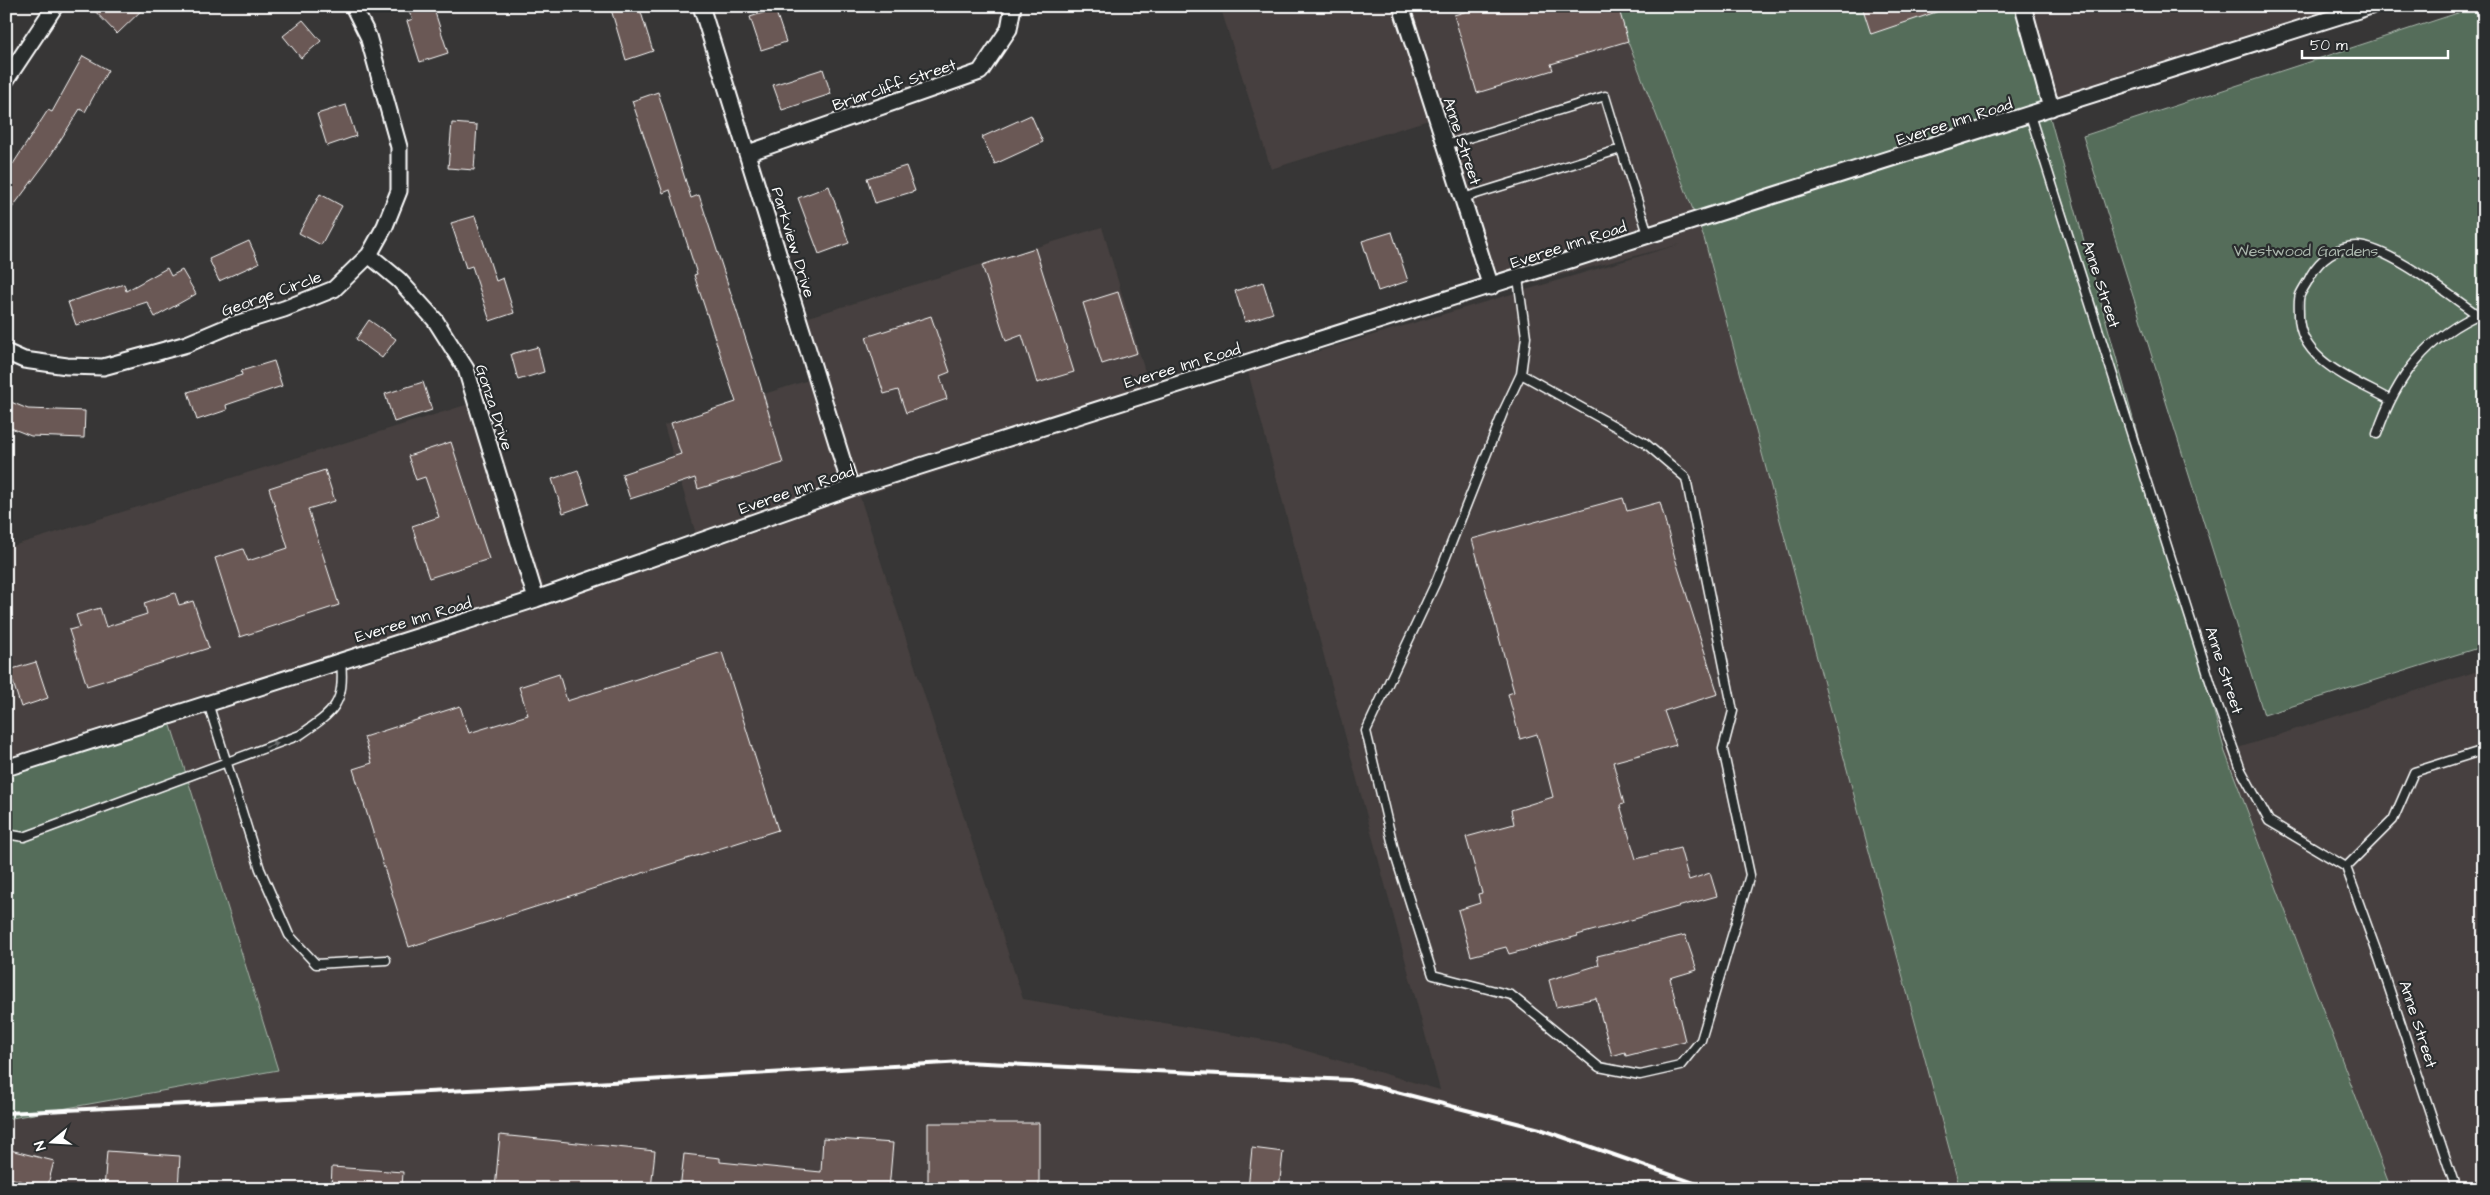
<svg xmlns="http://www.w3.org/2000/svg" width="2490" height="1195" viewBox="0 0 2490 1195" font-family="'Architects Daughter',sans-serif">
  <rect width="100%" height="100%" fill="#373636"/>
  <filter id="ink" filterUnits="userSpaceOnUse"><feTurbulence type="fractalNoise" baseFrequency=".02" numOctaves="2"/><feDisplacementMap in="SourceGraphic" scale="10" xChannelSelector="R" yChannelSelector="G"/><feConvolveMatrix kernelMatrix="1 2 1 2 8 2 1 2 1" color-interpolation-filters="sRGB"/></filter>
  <g filter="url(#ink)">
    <!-- built -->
    <path fill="#46403f" d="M1220 6H1614L1704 238 1960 1189H6V1119L277 1070 6 771V548L485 399 547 597 700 548 664 425 812 379 799 320 1102 227 1154 402 860 497 1023 999 1276 1042 1440 1090 1248 372 1681 244 1492 293 1438 117 1271 169Z
      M2016 6H2373L2049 114Z
      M2484 669V1189H2391L2225 752Z"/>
    <!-- green -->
    <path fill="#546d5a" stroke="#aab6ac" d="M1614 6H2016L2049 114 2225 752 2391 1189H1960L1704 238Z
      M2479 6H2484V646L2264 715 2083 136Z
      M169 719 278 1070 6 1119V771Z"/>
    <!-- building -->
    <path fill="#6a5854" stroke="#fff" d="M90 6H146L117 34Z
      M405 6H433L448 53 420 62 407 21 413 19Z
      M610 6H639L653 51 626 60Z
      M1484 6H1618L1628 41 1551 64 1553 70 1477 93 1454 15Z
      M1862 6H1945V9L1871 34Z
      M775 9 786 42 761 50 750 17Z
      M303 20 321 41 301 58 283 36Z
      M83 56 108 70 85 112 80 109 47 161 6 216V159L13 164 48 110 52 112Z
      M823 69 831 94 782 110 773 85Z
      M658 92 691 198 699 195 760 383 783 463 698 489 695 478 630 499 622 474 681 454 671 423 736 402 694 275 697 274 670 190 663 193 632 101Z
      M346 105 356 136 327 146 317 114Z
      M1031 115 1043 142 995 164 982 137Z
      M452 123 477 125 474 170 448 168Z
      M906 166 915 191 875 203 867 178Z
      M829 186 849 243 819 254 798 198Z
      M320 194 342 206 321 245 299 233Z
      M475 216 496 281 503 278 514 313 490 321 472 266 466 268 451 223Z
      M1392 232 1408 281 1378 291 1362 241Z
      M249 241 259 263 219 281 209 259Z
      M1035 248 1074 372 1037 383 1022 335 1006 341 982 265Z
      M167 268 171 276 182 270 196 294 155 317 147 302 76 325 68 302 124 284 126 291Z
      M1263 282 1273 313 1245 322 1235 291Z
      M1118 292 1137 353 1102 364 1083 303Z
      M931 316 950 372 940 376 947 399 906 413 898 390 884 394 866 337Z
      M369 320 396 339 382 358 356 339Z
      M538 347 544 372 518 380 511 354Z
      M274 361 282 386 226 405 227 410 197 420 188 392 242 375 241 371Z
      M423 382 432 410 394 422 385 394Z
      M6 400 28 409 85 411 84 438 31 436 6 426Z
      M451 442 489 559 429 578 412 526 439 517 425 477 416 480 408 456Z
      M325 470 335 501 308 509 339 605 240 637 215 558 243 549 248 561 288 548 269 488Z
      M578 470 589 504 563 513 552 479Z
      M1623 498 1627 511 1660 502 1675 558 1718 694 1664 711 1676 745 1613 762 1624 804 1620 805 1636 859 1680 848 1689 880 1710 873 1717 896 1577 935 1578 936 1509 954 1506 947 1471 956 1458 910 1480 903 1478 894 1482 893 1466 837 1514 824 1511 810 1553 797 1537 734 1520 739 1508 694 1514 692 1472 539Z
      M175 593 179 605 193 601 209 648 87 686 69 630 80 627 76 615 100 608 106 627 147 614 144 603Z
      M722 652 778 830 409 947 353 769 372 763 364 737 460 706 469 733 528 715 519 687 559 674 567 701Z
      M36 662 48 698 21 707 9 670Z
      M1685 935 1697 970 1670 978 1685 1041 1626 1056 1625 1052 1612 1056 1596 998 1556 1007 1549 980 1599 965 1597 956Z
      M928 1123H1039V1188H928Z
      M500 1135 655 1151 651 1189H495Z
      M823 1138 893 1143 889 1189H680L684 1154 720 1158V1162L821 1172Z
      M1252 1148 1283 1152 1279 1189H1248Z
      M6 1149 54 1161 47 1188 6 1177Z
      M107 1151 180 1156 178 1189H104Z
      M332 1167 403 1172 402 1189H331Z"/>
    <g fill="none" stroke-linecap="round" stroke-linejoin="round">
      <!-- lane casing -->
      <g stroke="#fff" stroke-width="11">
        <path id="lane" d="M2030 115 2217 703 2241 770 2269 821 2346 867 2379 958 2456 1189
          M1446 145 1605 96 1621 149
          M1463 198 1621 149 1649 237
          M1518 278 1526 337 1521 374 1504 410 1436 582 1366 731 1396 858 1433 975 1511 995 1599 1067 1640 1075 1680 1066 1701 1040 1750 875 1723 749 1733 711 1686 478 1645 443 1521 374
          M2390 400C2355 380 2298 361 2299 314 2299 308 2298 300 2300 295 2303 288 2308 282 2311 275 2320 259 2337 246 2357 246 2389 247 2450 296 2478 315
          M2377 434C2396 377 2427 336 2484 312
          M208 703 260 869 289 935 316 964 386 960
          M6 834 24 837 300 735C335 711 345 704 341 660
          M2346 867 2393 820 2414 772 2484 750"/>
      </g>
      <!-- street casing -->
      <g stroke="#fff" stroke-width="19">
        <path id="street" d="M701 6 851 488
          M1401 6 1491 287
          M2023 6 2051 108
          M6 80 55 6
          M748 153 980 72 1009 29 1013 6
          M369 255 399 280 435 320 466 369 536 599
          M6 352 24 360 67 366 103 367 187 344 232 325 284 309 334 289 369 255 385 226 399 191V147L368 36 353 6
          M6 768 536 599 851 488 2371 6"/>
      </g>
      <!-- lane -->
      <use href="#lane" stroke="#2a2d2e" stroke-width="8"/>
      <!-- street -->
      <use href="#street" stroke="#2a2d2e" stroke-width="15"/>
      <!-- rail -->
      <path stroke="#fff" stroke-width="4" d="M6 1113 488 1089 964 1062 1350 1080 1540 1129 1711 1189"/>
    </g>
    <!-- one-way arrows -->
    <defs><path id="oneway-solid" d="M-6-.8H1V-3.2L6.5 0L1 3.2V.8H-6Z" transform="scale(1.25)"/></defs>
    <use fill="#6a6c6d" href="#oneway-solid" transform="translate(272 745) rotate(-20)"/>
  </g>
  <g text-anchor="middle" stroke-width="4.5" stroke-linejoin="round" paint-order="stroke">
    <!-- street labels -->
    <g font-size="16" fill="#fff" stroke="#2a2d2e">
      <text transform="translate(894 84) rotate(-19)" y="6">Briarcliff Street</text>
      <text transform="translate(1954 121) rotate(-18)" y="6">Everee Inn Road</text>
      <text transform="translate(1463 141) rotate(72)" y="6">Anne Street</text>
      <text transform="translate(794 242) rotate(73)" y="6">Parkview Drive</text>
      <text transform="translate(1568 244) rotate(-18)" y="6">Everee Inn Road</text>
      <text transform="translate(2102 284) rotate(72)" y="6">Anne Street</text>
      <text transform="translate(271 293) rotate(-20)" y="6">George Circle</text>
      <text transform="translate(1182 365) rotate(-17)" y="6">Everee Inn Road</text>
      <text transform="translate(495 407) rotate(72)" y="6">Gonza Drive</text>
      <text transform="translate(796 489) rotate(-19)" y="6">Everee Inn Road</text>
      <text transform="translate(413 619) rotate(-17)" y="6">Everee Inn Road</text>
      <text transform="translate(2225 670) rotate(72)" y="6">Anne Street</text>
      <text transform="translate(2419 1024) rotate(72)" y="6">Anne Street</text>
    </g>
    <!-- park labels -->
    <g font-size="16" fill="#aab6ac" stroke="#2a2d2e">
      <text x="2306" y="256">Westwood Gardens</text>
    </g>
  </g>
  <!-- margin -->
  <rect width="2490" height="1195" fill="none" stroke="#2a2d2e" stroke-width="25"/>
  <rect x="12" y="12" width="2465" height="1170" fill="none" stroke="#fff" stroke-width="2" filter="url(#ink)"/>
  <!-- north arrow -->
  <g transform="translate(52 1142) rotate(252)" stroke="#2a2d2e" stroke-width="4" paint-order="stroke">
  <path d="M0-4L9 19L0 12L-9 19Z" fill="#ffffff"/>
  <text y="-8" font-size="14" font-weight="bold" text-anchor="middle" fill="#ffffff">N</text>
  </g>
  <!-- scale -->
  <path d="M2302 50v8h146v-8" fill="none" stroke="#ffffff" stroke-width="2.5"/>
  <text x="2310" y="50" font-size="15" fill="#ffffff" stroke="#2a2d2e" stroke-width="4" paint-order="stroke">50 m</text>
</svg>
